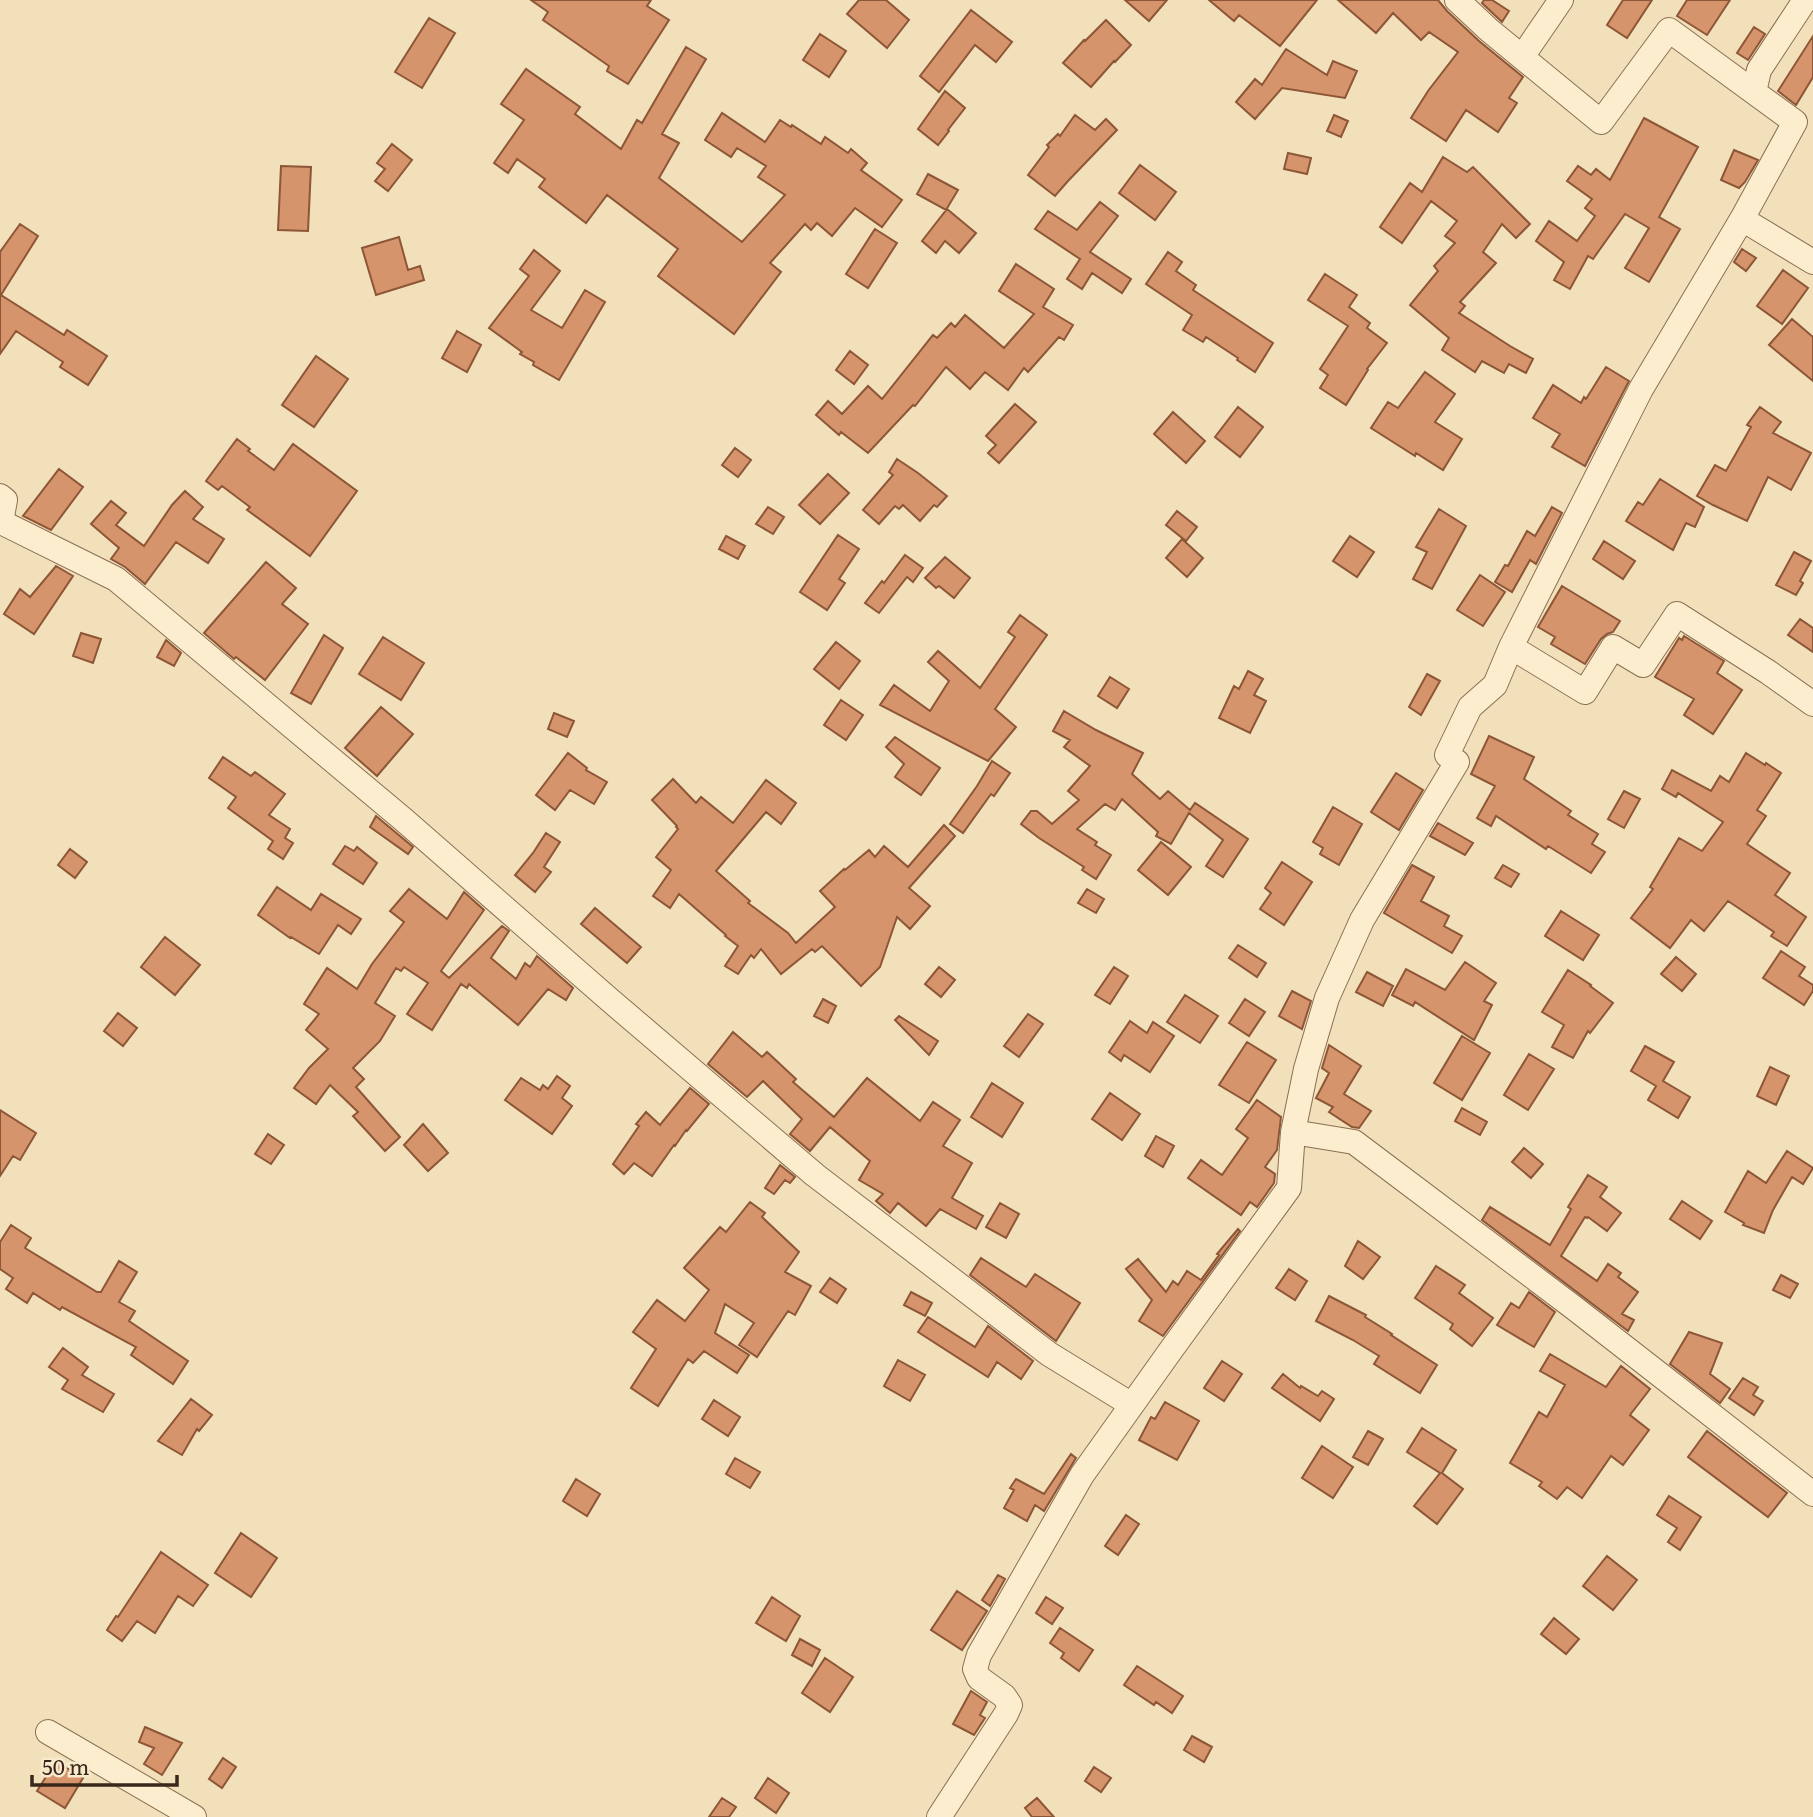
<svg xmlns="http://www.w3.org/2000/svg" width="1813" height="1817" viewBox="0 0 1813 1817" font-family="Literata,serif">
  <rect width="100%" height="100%" fill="#f2e0bb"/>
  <!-- building -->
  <path fill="#d5946c" stroke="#8d5636" stroke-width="2" d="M531 0H651L647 6 669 20 628 84 607 71 609 66 543 20 548 12Z
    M859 0H886L909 20 887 48 847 14Z
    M1125 0H1167L1149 21Z
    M1209 0H1317L1280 46 1239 15 1234 21Z
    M1338 0H1438L1447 11 1479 41 1523 77 1509 98 1517 103 1498 132 1466 110 1446 141 1411 118 1428 91 1458 52 1429 32 1421 40 1393 13 1376 33Z
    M1484 0H1492L1509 11 1502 22 1482 3Z
    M1623 0H1652L1627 38 1607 25Z
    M1687 0H1730L1707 35 1677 16Z
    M971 10 1012 42 996 62 975 45 939 92 920 76Z
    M429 18 455 33 422 88 395 72Z
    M1106 20 1131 45 1115 62 1114 61 1091 87 1063 63 1084 40 1085 41Z
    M1754 27 1765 34 1748 60 1737 53Z
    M820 34 846 51 829 77 803 60Z
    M1813 36V77L1796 105 1778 91Z
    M686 47 706 59 662 134 679 143 659 178 742 242 785 195 758 177 766 166 737 148 731 157 705 140 722 113 765 142 780 120 791 127 792 125 821 144 825 137 848 153 851 149 867 163 861 170 902 200 882 227 855 208 832 236 817 223 811 230 805 224 770 263 781 272 734 334 658 276 678 249 607 195 586 223 539 187 545 179 517 159 508 173 494 163 524 120 501 104 526 69 580 107 575 114 621 149 637 120 642 123Z
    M1286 49 1327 75 1333 61 1357 71 1345 98 1282 88 1255 119 1236 102 1255 79 1262 85Z
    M945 91 965 108 948 130 949 131 938 145 918 129Z
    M1075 115 1095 130 1106 119 1117 130 1068 181 1055 196 1028 175 1049 147 1047 145 1058 134 1060 136Z
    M1334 115 1348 121 1341 137 1327 131Z
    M1644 118 1698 147 1659 217 1680 229 1649 282 1625 268 1649 228 1625 214 1593 259 1588 256 1570 289 1554 280 1564 262 1536 241 1549 221 1577 241 1595 216 1585 208 1592 199 1567 181 1578 166 1591 175 1596 169 1610 180Z
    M392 144 412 160 388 191 375 181 385 169 377 163Z
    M1734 150 1758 160 1745 182 1739 188 1721 180Z
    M1288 153 1311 158 1307 174 1284 169Z
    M1443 157 1467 172 1473 167 1530 224 1516 238 1502 224 1483 252 1496 263 1460 302 1465 306 1459 313 1510 346 1533 359 1526 373 1509 364 1504 373 1482 361 1475 372 1442 350 1449 338 1410 305 1438 271 1434 266 1455 243 1445 236 1457 221 1431 201 1402 243 1380 227 1410 183 1422 192Z
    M1140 165 1176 192 1155 220 1119 193Z
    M281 166 311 167 308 231 278 230Z
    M928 174 958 190 946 210 917 194Z
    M1100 202 1118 216 1090 252 1131 279 1122 293 1092 273 1082 289 1067 279 1080 259 1035 229 1048 211 1077 230Z
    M947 209 976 233 959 253 945 241 936 253 922 241Z
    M20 224 38 236 1 295 64 335 67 330 107 356 88 385 60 367 63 362 16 331 0 354V252Z
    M875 229 897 243 868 288 846 274Z
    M399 237 408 270 420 266 424 280 376 295 362 248Z
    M1742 249 1756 258 1746 271 1734 262Z
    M534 250 560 271 531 310 562 328 585 290 605 302 559 380 533 365 534 362 520 354 522 352 489 328 529 276 520 269Z
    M1168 252 1182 262 1176 271 1196 285 1193 290 1273 343 1255 372 1237 360 1238 358 1206 337 1203 342 1183 330 1192 315 1146 284Z
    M1016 264 1054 289 1043 307 1073 325 1064 340 1059 337 1028 372 1024 368 1008 390 985 372 970 389 946 367 915 406 913 405 868 453 841 432 839 435 816 415 828 401 842 414 868 386 882 399 933 335 937 338 951 323 955 327 965 315 1004 348 1034 314 999 291Z
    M1783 270 1808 288 1782 324 1757 306Z
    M1325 274 1357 295 1349 307 1370 323 1367 328 1387 343 1367 369 1368 370 1346 405 1320 388 1328 375 1320 369 1348 326 1308 300Z
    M1792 319 1813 337V381L1769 345Z
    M457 331 481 345 467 372 442 358Z
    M850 351 868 365 854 384 836 370Z
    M316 356 348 379 314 427 282 405Z
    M1606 367 1629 381 1585 466 1552 447 1560 434 1533 418 1553 385 1581 403 1584 397 1586 399Z
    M1425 372 1455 394 1435 422 1462 439 1443 470 1416 453 1415 456 1371 428 1388 402 1398 408Z
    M1015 404 1036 422 999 463 988 453 996 445 986 436Z
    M1238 407 1263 427 1240 457 1215 437Z
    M1760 407 1781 422 1773 433 1811 453 1791 490 1768 477 1747 521 1713 505 1697 496 1715 465 1726 471 1751 427 1747 425Z
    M1173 412 1205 441 1186 463 1154 434Z
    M237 439 250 449 248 451 274 470 293 444 357 491 310 556 247 510 250 507 222 486 218 490 206 481Z
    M735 448 751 460 738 477 722 465Z
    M897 459 918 473 947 496 937 507 934 505 920 521 903 505 899 509 895 506 879 524 863 510 893 475 889 472Z
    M59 469 83 487 51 530 23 516Z
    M828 474 849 493 820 524 799 505Z
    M1660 479 1704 507 1695 527 1686 523 1673 550 1626 521 1638 502 1643 505Z
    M185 491 203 507 193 519 224 539 208 563 176 542 145 584 125 567 111 559 119 548 91 524 111 501 126 513 116 525 144 546 172 505Z
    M768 507 784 517 773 534 756 524Z
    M1552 507 1562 513 1536 564 1530 560 1512 592 1495 582 1505 565 1508 566 1527 531 1535 536Z
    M1439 509 1466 526 1432 589 1413 579 1427 552 1416 547Z
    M1177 511 1197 527 1186 541 1166 525Z
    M838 535 859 549 839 579 845 583 827 610 800 592Z
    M726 536 745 546 738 559 719 549Z
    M1350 536 1374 552 1357 577 1333 561Z
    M1182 539 1203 558 1187 577 1166 558Z
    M1604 541 1635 561 1623 579 1593 559Z
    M1794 552 1811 561 1800 581 1803 583 1796 595 1776 585Z
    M905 555 923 568 913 582 907 577 879 613 865 603 882 581 884 583Z
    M945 557 970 578 954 598 939 586 936 588 925 578Z
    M266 562 296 588 282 604 308 624 265 680 236 657 234 659 204 633Z
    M56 566 73 576 34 634 4 614 20 589 30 597Z
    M1480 575 1505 592 1483 626 1457 610Z
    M1562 586 1620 621 1613 632 1607 634 1601 639 1585 664 1551 644 1555 637 1538 627Z
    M1020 615 1047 635 995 709 1016 727 988 761 880 705 894 685 930 711 949 681 928 662 938 651 980 688 1015 637 1008 632Z
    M1800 619 1813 628V652L1788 635Z
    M81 633 101 639 93 663 73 656Z
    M324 635 343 648 311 704 291 693Z
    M1684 636 1724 661 1717 673 1742 690 1713 734 1684 715 1694 699 1655 677 1679 638 1682 640Z
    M383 637 424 663 401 700 359 674Z
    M166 640 181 653 174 666 157 657Z
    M836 642 860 661 839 689 814 669Z
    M1248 671 1263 679 1254 695 1266 701 1250 733 1219 718 1234 686 1239 689Z
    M1427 674 1440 681 1421 715 1409 707Z
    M1110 677 1129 689 1117 708 1098 696Z
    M841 700 863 715 846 740 824 725Z
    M381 707 413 734 377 776 345 748Z
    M1064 711 1096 730 1143 753 1132 774 1160 799 1168 791 1190 810 1195 803 1248 839 1223 877 1206 866 1223 840 1189 813 1171 844 1156 836 1158 832 1122 799 1115 810 1105 804 1077 829 1097 842 1095 845 1111 855 1096 879 1082 870 1084 867 1039 838 1021 824 1031 811H1037L1052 824 1079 800 1068 791 1090 766 1064 747 1070 740 1053 731Z
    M554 713 574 721 567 737 548 729Z
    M1489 736 1534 757 1524 779 1571 811 1568 815 1598 834 1592 844 1605 852 1591 873 1548 846 1546 849 1496 816 1491 826 1477 818 1495 786 1471 774Z
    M895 737 940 768 921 795 895 777 904 764 886 747Z
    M568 753 587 768 586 770 607 782 594 804 570 790 555 810 536 795Z
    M1746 753 1765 765 1766 763 1781 773 1757 810 1766 816 1747 844 1790 873 1775 895 1806 917 1787 946 1771 936 1774 932 1728 901 1704 931 1691 920 1670 948 1631 918 1653 889 1650 887 1679 838 1702 851 1723 822 1678 793 1676 797 1662 789 1672 770 1711 791 1720 776 1729 782Z
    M223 757 251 776 255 772 285 794 269 815 290 829 285 838 293 843 283 859 268 849 273 841 228 808 236 797 209 778Z
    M992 761 1010 773 994 796 991 794 963 833 950 824 977 786Z
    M1396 773 1423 790 1399 830 1371 812Z
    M673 779 696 803 701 797 733 823 766 780 796 803 781 824 766 812 716 871 750 901 748 903 788 933 796 943 835 907 820 891 844 869 845 870 869 850 875 857 884 846 908 867 944 825 955 836 909 888 930 906 910 929 897 917 880 967 861 986 822 946 815 952 812 949 781 974 761 949 754 958 751 955 738 974 725 966 738 946 725 936 726 935 679 894 670 908 653 896 671 870 656 857 678 829 676 827 677 826 652 800Z
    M1624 791 1640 799 1624 828 1608 819Z
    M1333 807 1362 824 1339 865 1320 854 1323 848 1313 842Z
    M376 816 413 847 408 854 370 827Z
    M1438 823 1473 843 1465 855 1430 836Z
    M546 833 560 842 544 867 551 872 535 892 515 875 533 853Z
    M1161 842 1191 867 1168 895 1138 870Z
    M345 846 354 851 357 847 377 863 363 884 333 864Z
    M70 849 87 862 75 878 58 865Z
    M1282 862 1312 882 1284 925 1260 909 1271 893 1265 888Z
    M1412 865 1434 877 1421 901 1449 916 1444 926 1462 936 1452 953 1384 913Z
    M1503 865 1519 874 1511 887 1495 878Z
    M277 887 311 910 321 894 361 919 351 934 338 925 319 954 291 937 290 938 258 915Z
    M409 889 447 919 464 892 484 910 441 971 449 978 502 926 509 931 491 958 516 979 525 963 530 967 537 956 573 988 566 1000 548 989 518 1025 469 984 467 988 461 984 432 1030 407 1014 428 983 404 967 401 971 396 968 375 1003 395 1016 380 1041 353 1068 364 1079 356 1087 400 1137 385 1151 353 1116 358 1112 330 1085 316 1104 294 1088 309 1068 328 1049 306 1030 319 1014 304 1004 327 968 357 989 372 964 404 922 390 911Z
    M1087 889 1104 899 1096 913 1078 903Z
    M595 908 641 947 627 963 581 924Z
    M1561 911 1599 935 1583 960 1545 936Z
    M165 937 200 965 175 995 141 967Z
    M1238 945 1266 963 1257 977 1229 958Z
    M1781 951 1805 967 1799 976 1813 985V991L1804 1005 1763 978Z
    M1676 957 1696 974 1682 991 1661 974Z
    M1465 962 1496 983 1484 1001 1492 1005 1474 1040 1415 1002 1413 1006 1392 995 1406 969 1445 990Z
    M939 967 955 980 941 997 925 984Z
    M1114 967 1128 976 1110 1004 1095 995Z
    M1568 970 1591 985 1590 986 1613 1003 1590 1033 1588 1031 1573 1058 1552 1047 1564 1025 1542 1012Z
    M1367 972 1393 986 1383 1006 1356 992Z
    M1292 991 1311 1001 1302 1029 1279 1016Z
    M1185 995 1218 1016 1200 1043 1167 1022Z
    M823 999 836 1006 828 1023 814 1016Z
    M1245 999 1265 1012 1249 1036 1229 1023Z
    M118 1013 137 1028 123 1046 104 1031Z
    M1028 1014 1043 1024 1019 1057 1004 1046Z
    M899 1016 938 1041 929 1055 895 1020Z
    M1130 1021 1147 1033 1153 1022 1174 1036 1150 1072 1124 1055 1121 1061 1109 1052Z
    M733 1032 762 1057 767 1052 796 1079 793 1082 834 1117 867 1078 920 1121 933 1102 960 1120 943 1146 972 1163 952 1198 983 1216 976 1229 940 1209 926 1226 898 1203 890 1213 876 1201 883 1194 859 1180 870 1161 830 1127 810 1151 790 1134 802 1119 763 1081 747 1097 708 1064Z
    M1462 1036 1490 1053 1462 1100 1434 1083Z
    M1247 1042 1276 1060 1249 1103 1219 1085Z
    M1329 1045 1361 1066 1344 1094 1371 1111 1359 1128 1352 1127 1329 1112 1333 1107 1316 1098 1329 1073 1322 1068Z
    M1645 1046 1674 1062 1663 1081 1690 1097 1678 1118 1648 1100 1656 1086 1631 1071Z
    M1529 1054 1554 1069 1528 1110 1504 1095Z
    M1770 1067 1789 1076 1776 1105 1757 1096Z
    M557 1076 570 1086 562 1098 572 1106 552 1134 505 1100 521 1078 540 1090 543 1085 548 1089Z
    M992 1083 1023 1103 1002 1137 971 1117Z
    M690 1088 709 1104 687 1131 686 1130 675 1146 674 1145 652 1176 634 1163 624 1174 613 1164 639 1126 636 1124 646 1112 660 1125Z
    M1110 1093 1140 1114 1122 1140 1092 1119Z
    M1257 1100 1281 1117 1277 1150 1265 1167 1275 1174 1274 1183 1257 1207 1250 1202 1241 1215 1188 1178 1201 1160 1222 1175 1248 1138 1236 1129Z
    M1462 1108 1487 1122 1480 1135 1455 1121Z
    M0 1110 36 1133 20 1160 13 1156 0 1176Z
    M423 1124 448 1153 428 1171 404 1145Z
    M268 1134 284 1145 271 1164 255 1154Z
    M1156 1136 1174 1146 1163 1167 1145 1156Z
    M1524 1148 1543 1164 1531 1178 1512 1162Z
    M1787 1151 1813 1168 1803 1184 1792 1177 1773 1210 1764 1233 1743 1225 1744 1223 1725 1212 1748 1171 1766 1183Z
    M780 1165 795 1177 790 1183 785 1180 774 1194 765 1188Z
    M1588 1175 1607 1187 1600 1197 1621 1213 1607 1231 1588 1217 1587 1218 1585 1217 1561 1256 1597 1281 1608 1264 1621 1273 1618 1277 1638 1292 1622 1314 1634 1320 1628 1331 1482 1220 1490 1207 1550 1245 1571 1209 1568 1207Z
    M1682 1201 1712 1221 1700 1239 1670 1219Z
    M750 1202 765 1213 762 1217 799 1252 785 1272 811 1286 795 1315 788 1311 757 1357 739 1345 754 1323 725 1304 715 1333 749 1355 737 1373 704 1351 693 1363 688 1359 658 1406 631 1388 656 1349 633 1332 657 1300 685 1321 709 1290 684 1268 720 1227 726 1232Z
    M1000 1203 1019 1214 1006 1238 986 1227Z
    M11 1225 31 1238 25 1248 97 1292H101L119 1261 137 1272 119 1302 135 1311 129 1321 188 1361 173 1384 131 1355 136 1347 62 1307 60 1310 33 1293 27 1303 6 1289 13 1278 0 1269V1242Z
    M1238 1229 1240 1231 1163 1336 1139 1321 1152 1300 1126 1269 1138 1259 1166 1292 1173 1281 1178 1285 1187 1271 1201 1280 1219 1255 1217 1254Z
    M1358 1241 1380 1257 1363 1279 1345 1266Z
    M981 1258 1026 1287 1035 1274 1080 1303 1056 1341 970 1275Z
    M1436 1266 1465 1285 1459 1293 1493 1318 1472 1346 1450 1329 1453 1324 1415 1298Z
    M1289 1269 1307 1281 1295 1300 1276 1288Z
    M1781 1275 1798 1284 1790 1298 1773 1290Z
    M830 1278 846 1289 837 1303 820 1292Z
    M911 1292 932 1303 925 1316 904 1305Z
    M1529 1292 1555 1312 1534 1347 1497 1325 1511 1303 1519 1308Z
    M1329 1296 1366 1315 1365 1317 1392 1334 1391 1335 1437 1365 1420 1393 1374 1364 1379 1356 1353 1340 1316 1321Z
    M928 1317 975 1347 988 1326 1033 1361 1021 1379 997 1362 988 1377 918 1332Z
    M1689 1332 1722 1343 1710 1374 1730 1389 1720 1403 1670 1364Z
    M63 1348 88 1367 82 1375 114 1394 103 1412 62 1389 68 1380 49 1367Z
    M1550 1354 1606 1387 1621 1366 1650 1389 1630 1415 1649 1430 1623 1465 1611 1456 1582 1498 1567 1487 1557 1499 1539 1486 1542 1482 1510 1463 1539 1412 1547 1417 1565 1385 1540 1371Z
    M898 1360 925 1375 910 1401 884 1386Z
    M1222 1361 1242 1374 1224 1401 1204 1388Z
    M1283 1374 1300 1388 1301 1386 1318 1396 1322 1391 1334 1399 1320 1421 1272 1388Z
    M1743 1378 1758 1387 1753 1395 1763 1401 1754 1415 1729 1398Z
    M191 1399 212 1415 199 1431 197 1429 182 1455 158 1441Z
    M714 1400 740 1417 728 1436 702 1419Z
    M1165 1402 1199 1421 1177 1460 1139 1440 1151 1417 1155 1419Z
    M1422 1428 1456 1450 1442 1473 1463 1489 1437 1524 1414 1506 1440 1473 1407 1452Z
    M1368 1431 1383 1439 1368 1465 1353 1457Z
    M1707 1431 1787 1493 1768 1517 1688 1457Z
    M1322 1446 1353 1467 1333 1498 1302 1478Z
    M1071 1454 1076 1458 1044 1511 1035 1505 1027 1521 1004 1508 1014 1490 1010 1488 1016 1479 1044 1494Z
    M735 1458 760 1472 750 1488 726 1474Z
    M576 1479 600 1494 587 1516 563 1501Z
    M1669 1496 1701 1517 1680 1550 1668 1542 1677 1528 1657 1515Z
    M1126 1515 1139 1524 1118 1555 1105 1546Z
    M241 1533 277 1558 251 1597 215 1573Z
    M161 1552 208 1585 193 1606 178 1596 155 1633 137 1621 122 1641 107 1630 116 1616 118 1617Z
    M1607 1556 1637 1580 1613 1610 1583 1586Z
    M998 1575 1005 1579 990 1606 982 1600Z
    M957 1591 987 1611 962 1650 931 1630Z
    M772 1597 800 1616 786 1641 756 1623Z
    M1046 1597 1063 1608 1052 1624 1036 1613Z
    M1554 1618 1579 1639 1566 1654 1541 1634Z
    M1060 1628 1093 1650 1079 1671 1061 1658 1064 1653 1050 1643Z
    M800 1639 820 1650 812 1666 792 1655Z
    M825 1658 853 1677 830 1712 802 1693Z
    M1137 1666 1183 1696 1172 1713 1156 1702 1154 1705 1124 1685Z
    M971 1691 987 1702 980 1715 985 1718 974 1735 953 1724Z
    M145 1727 182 1743 162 1775 144 1764 154 1748 139 1742Z
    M1192 1736 1212 1747 1204 1762 1184 1750Z
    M223 1758 236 1767 222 1788 209 1779Z
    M56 1761 83 1778 65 1808 37 1791Z
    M1094 1767 1111 1778 1101 1792 1085 1781Z
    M768 1778 789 1793 776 1813 755 1798Z
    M722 1798 736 1807 729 1817H709Z
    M1037 1798 1054 1817H1032L1025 1808Z"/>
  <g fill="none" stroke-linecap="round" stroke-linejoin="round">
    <!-- minor casing -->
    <g stroke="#8b6f53" stroke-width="26">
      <path id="minor" d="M1457 0 1489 30 1601 122 1669 30 1795 122 1742 219 1813 262
        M1522 57 1561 0
        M1754 92 1759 70 1805 0
        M0 496 5 500 1 522 116 579 404 820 611 1001 815 1175 1049 1354 1132 1405
        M1511 647 1585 692 1613 647 1643 665 1677 614 1768 672 1813 704
        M1293 1132 1354 1142 1573 1307 1813 1494
        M48 1732 194 1817
        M939 1817 1006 1714 1010 1705 1004 1696 979 1678 975 1669 979 1655 1082 1475 1171 1350 1289 1188 1293 1132 1306 1069 1327 998 1362 920 1457 762 1447 755 1470 707 1495 685 1511 647 1641 389 1742 219"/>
    </g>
    <!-- minor -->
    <use href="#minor" stroke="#fcedcf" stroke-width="24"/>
  </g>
  <!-- scale -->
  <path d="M32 1775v10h145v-10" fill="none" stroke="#38271a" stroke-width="3.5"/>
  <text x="42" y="1775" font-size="21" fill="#38271a" stroke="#f9eacb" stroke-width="5" paint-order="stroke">50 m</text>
</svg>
